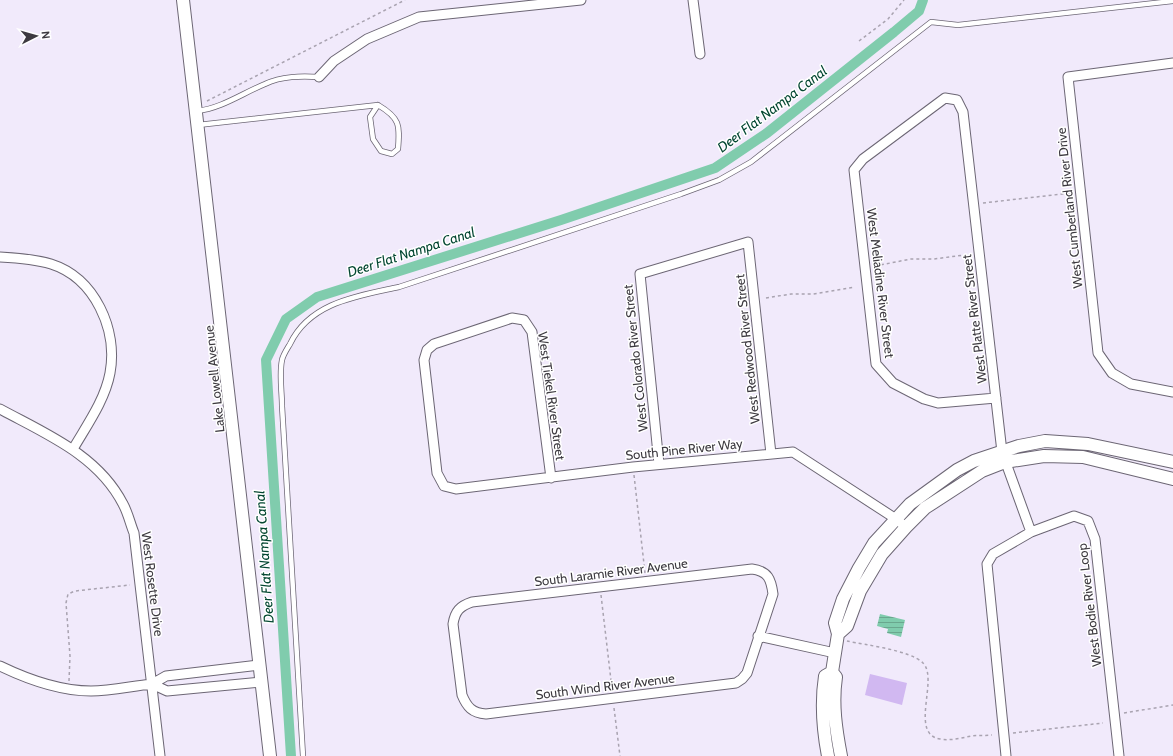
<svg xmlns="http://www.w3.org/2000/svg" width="1173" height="756" viewBox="0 0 1173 756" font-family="Cabin,sans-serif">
  <defs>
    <pattern id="water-rules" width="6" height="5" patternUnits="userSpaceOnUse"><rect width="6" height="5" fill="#80ccad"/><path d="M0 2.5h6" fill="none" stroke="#6aa78e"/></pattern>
  </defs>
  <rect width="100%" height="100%" fill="#f1eafb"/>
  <!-- pitch -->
  <path fill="#d1b8f1" d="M870 674 907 683 902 705 865 695Z"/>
  <!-- water -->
  <path fill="url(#water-rules)" d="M880 614 905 620 901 637 887 633 888 629 877 626Z"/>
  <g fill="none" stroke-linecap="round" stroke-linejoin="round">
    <!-- canal -->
    <path stroke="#80ccad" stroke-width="10" d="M291 756 266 360 286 319 317 297 561 220 715 168 767 133 894 32 919 11 923 0"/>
    <!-- lane casing -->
    <g stroke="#6c6674" stroke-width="6">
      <path id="lane" d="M378 105C400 118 400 125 398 149L392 154 381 151 373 139 370 117Z
        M197 111C222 108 241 94 265 84 282 76 301 76 319 77
        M198 125 378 105
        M303 756 282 406C282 392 279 375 282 360 283 355 287 349 290 344 310 302 358 296 399 287L681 194 719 180 751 162 931 22 958 25 1173 1"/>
    </g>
    <!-- street casing -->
    <g stroke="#6c6674" stroke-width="11">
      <path id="street" d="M693 0 700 54
        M1173 63 1068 77 1098 353 1112 373 1131 384 1173 392
        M319 77 334 61 367 39 419 17 581 0
        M0 257C18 258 34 259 51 264 95 278 118 330 110 373 105 400 87 425 73 449
        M996 398 938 403 924 399 893 383 876 364 854 170 863 159 945 98 957 100 963 112 1002 452 1031 532
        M0 409C46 434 98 455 123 504 128 513 130 523 134 533L160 756
        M659 464 640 274 748 242 771 454
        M551 478 532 332 524 320 512 318 434 344 427 350 424 360 437 473 444 486 456 489 633 467 793 452 896 519 906 527
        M752 569C768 571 771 579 773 594L747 673 742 679 736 683 486 714C472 713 467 707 462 695L453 624C455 611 460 606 472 602Z
        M758 636 835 653
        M259 665 166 676 152 684 167 691 261 682
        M0 666C29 680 59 691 91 691 111 691 132 686 152 684
        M1006 756 987 564 993 554 1031 532 1074 516 1088 521 1095 539 1119 756"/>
    </g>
    <!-- secondary casing -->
    <g stroke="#6c6674" stroke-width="14">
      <path id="secondary" d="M183 0 270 756
        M838 634 847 626 860 591 882 554 906 527 925 508 982 471 1005 462 1044 456 1083 457 1173 479
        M828 756C823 730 821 702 825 676L832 672
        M841 756C836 730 832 704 836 677L832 672 838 634 835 623 843 599 859 568 874 543 910 504 957 470 974 461 1019 446 1045 441 1088 444 1173 462"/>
    </g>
    <!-- path -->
    <path stroke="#a9a3b0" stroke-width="1.5" stroke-dasharray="3 3" stroke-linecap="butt" d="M859 41 888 19 904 0
      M207 101 405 0
      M983 203 1071 193
      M875 266 911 259H934L964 255
      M766 298 791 294H813L855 287
      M634 475 645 573
      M601 595 612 689
      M847 641C865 645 910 650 923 663 939 679 909 734 940 739 951 741 961 738 971 736 978 735 985 736 992 735
      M69 681 70 656 66 603 68 594 75 591 130 585
      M614 708 620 756
      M1124 713 1173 705
      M1013 733 1103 723"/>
    <!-- lane -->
    <use href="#lane" stroke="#fff" stroke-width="4.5"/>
    <!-- street -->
    <use href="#street" stroke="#fff" stroke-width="9"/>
    <!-- secondary -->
    <use href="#secondary" stroke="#fff" stroke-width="12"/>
  </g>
  <g text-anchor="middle" stroke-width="3" stroke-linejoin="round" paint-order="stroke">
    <!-- street labels -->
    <g font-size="13" fill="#3d3a40" stroke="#fff">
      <text transform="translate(1069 208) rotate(-96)" y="5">West Cumberland River Drive</text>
      <text transform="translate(881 283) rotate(83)" y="5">West Meliadine River Street</text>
      <text transform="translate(974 319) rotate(-97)" y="5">West Platte River Street</text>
      <text transform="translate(747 349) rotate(-96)" y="5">West Redwood River Street</text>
      <text transform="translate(635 358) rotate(-96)" y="5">West Colorado River Street</text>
      <text transform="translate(214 379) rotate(-96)" y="5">Lake Lowell Avenue</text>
      <text transform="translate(552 396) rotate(82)" y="5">West Tiekel River Street</text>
      <text transform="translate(684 449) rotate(-6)" y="5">South Pine River Way</text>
      <text transform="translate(611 572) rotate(-7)" y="5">South Laramie River Avenue</text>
      <text transform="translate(153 584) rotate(83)" y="5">West Rosette Drive</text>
      <text transform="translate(1089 605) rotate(-97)" y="5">West Bodie River Loop</text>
      <text transform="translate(605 686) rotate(-7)" y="5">South Wind River Avenue</text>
    </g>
    <!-- water labels -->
    <g font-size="14" font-style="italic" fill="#044732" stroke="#fff">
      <text transform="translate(772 109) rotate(-37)" y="5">Deer Flat Nampa Canal</text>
      <text transform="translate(411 252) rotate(-18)" y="5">Deer Flat Nampa Canal</text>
      <text transform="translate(264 557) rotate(-94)" y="5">Deer Flat Nampa Canal</text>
    </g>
  </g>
  <!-- north arrow -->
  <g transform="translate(36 36) rotate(84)" stroke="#ffffff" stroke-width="3" paint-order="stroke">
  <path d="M0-3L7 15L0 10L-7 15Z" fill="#3d3a40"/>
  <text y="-6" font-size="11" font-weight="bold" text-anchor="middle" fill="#3d3a40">N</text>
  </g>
</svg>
